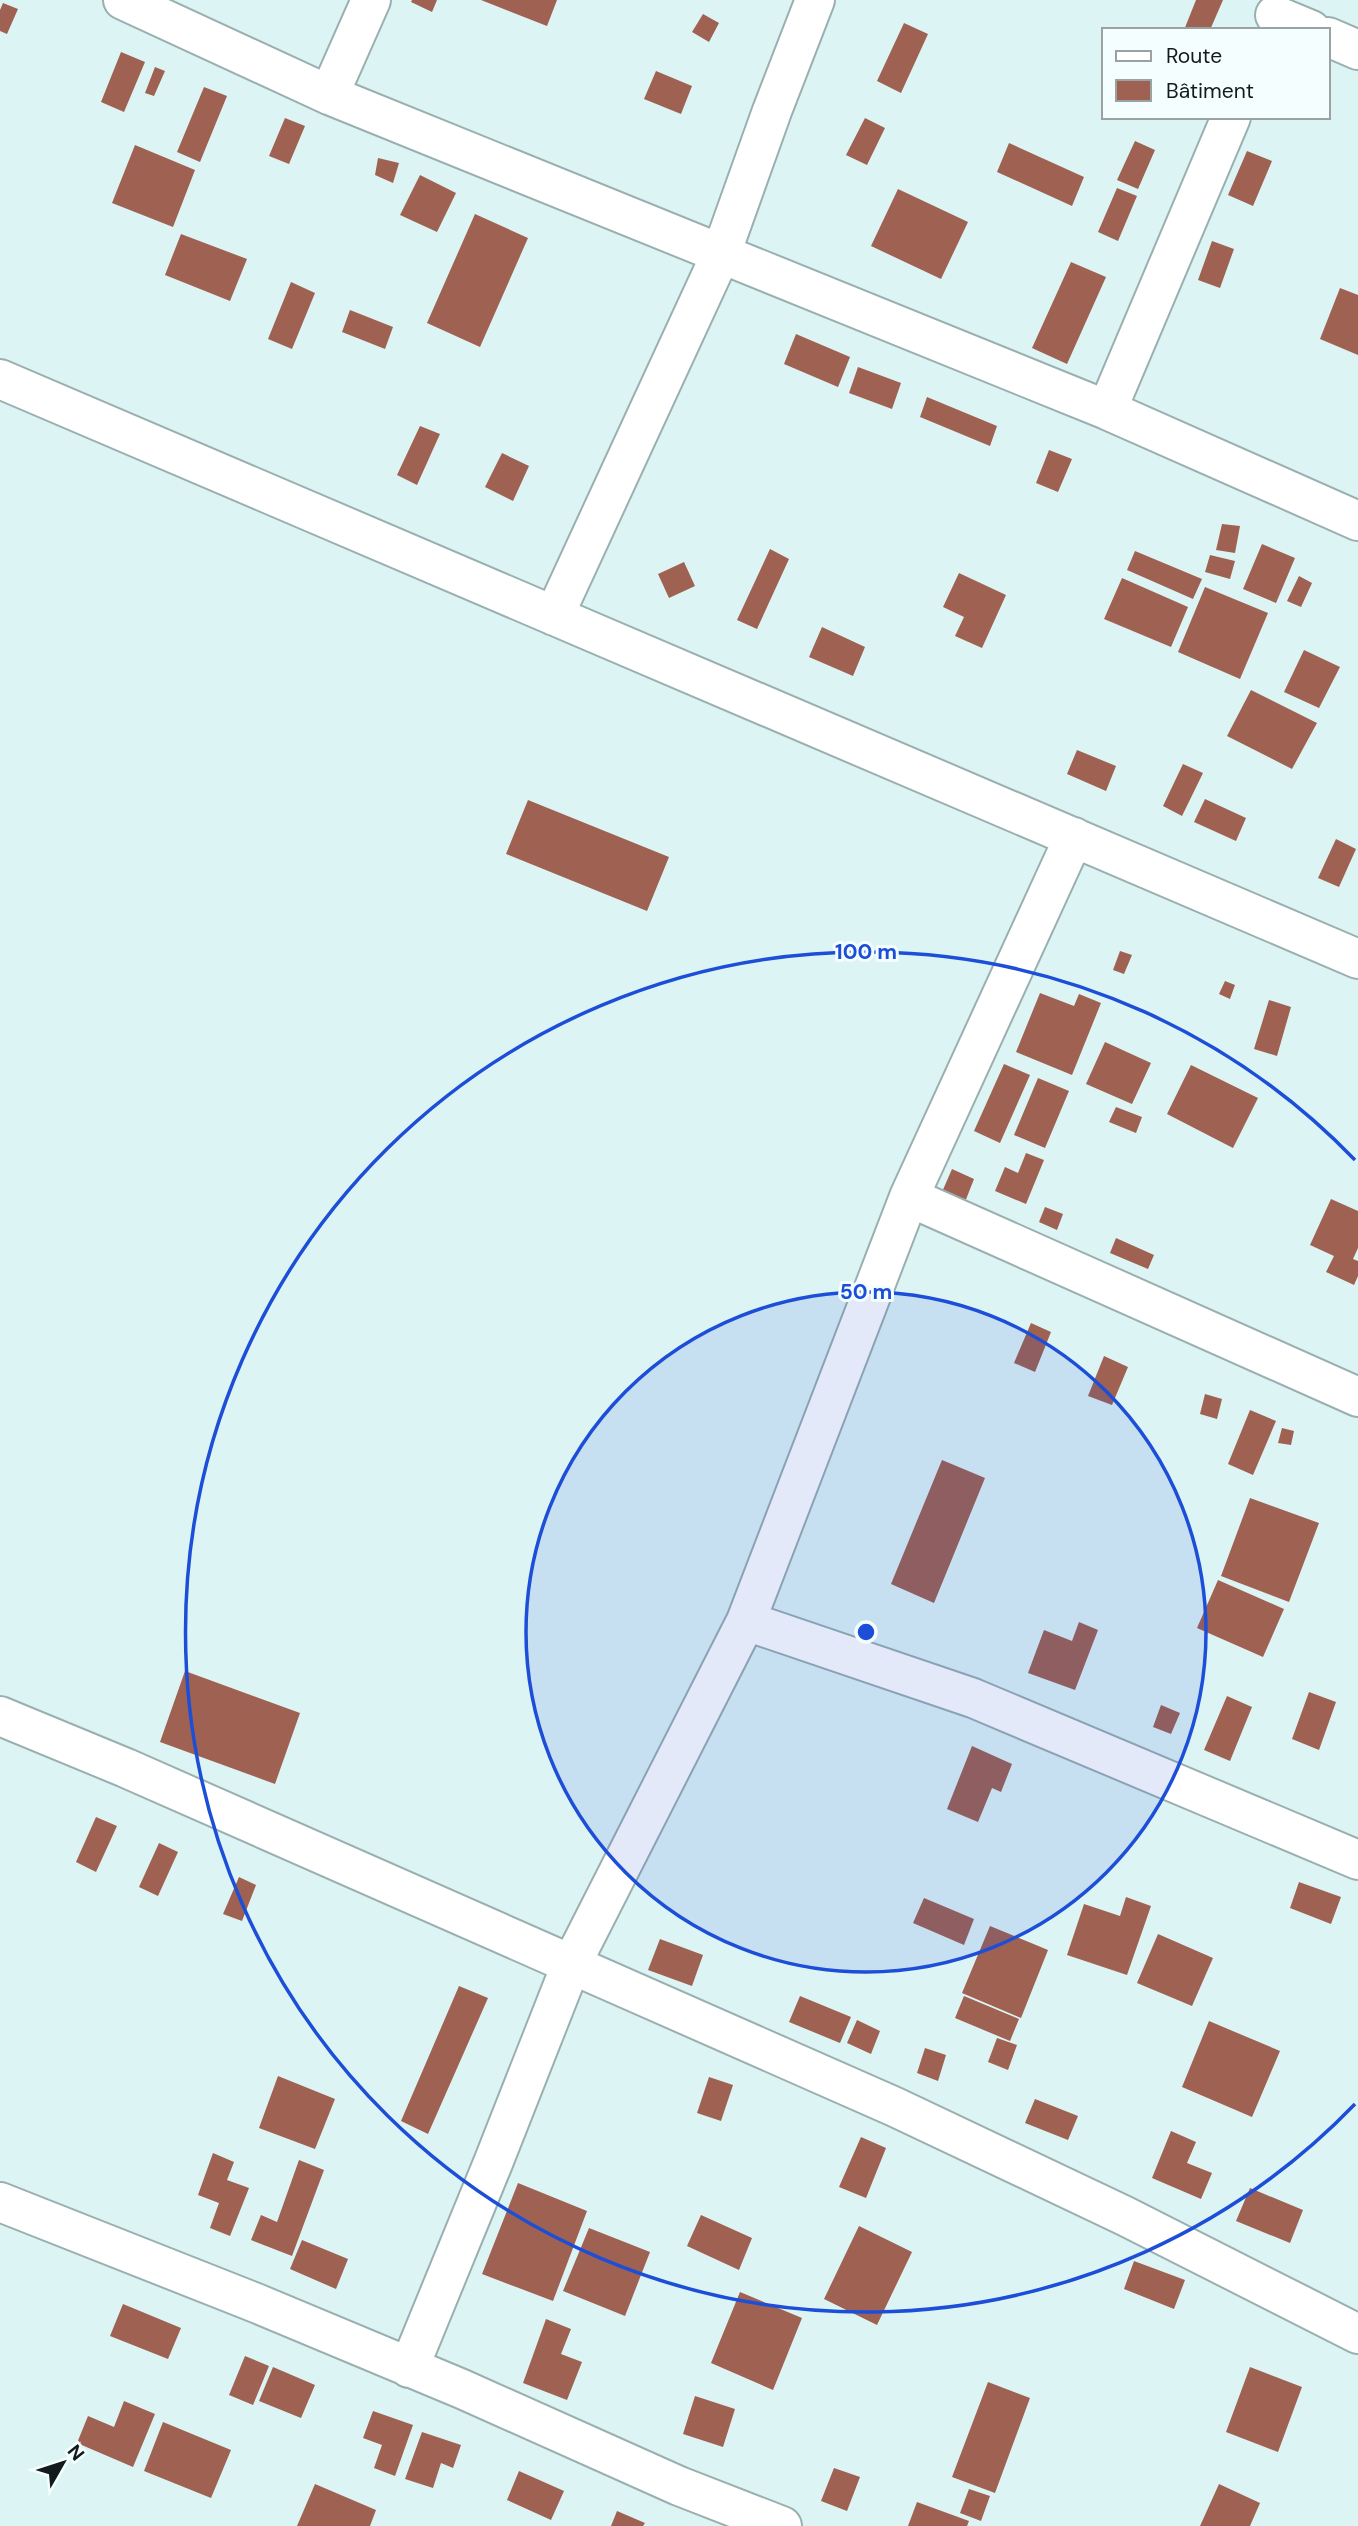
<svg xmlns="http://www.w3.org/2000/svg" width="1358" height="2526" viewBox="0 0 1358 2526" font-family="'DM Sans',sans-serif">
  <rect width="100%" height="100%" fill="#ddf4f5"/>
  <!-- building -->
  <path fill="#9f6151" d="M412 0H437L432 12 411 2Z
    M481 0H557L547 26Z
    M1196 0H1223L1210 30H1184Z
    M3 3 18 9 7 34 0 31V10Z
    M703 14 719 23 709 42 692 32Z
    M904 23 928 34 901 93 877 81Z
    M121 52 145 62 124 112 101 102Z
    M155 67 165 71 154 96 145 93Z
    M656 71 692 86 681 114 644 99Z
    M204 87 227 96 200 162 177 152Z
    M285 118 305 126 289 164 269 156Z
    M865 118 885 128 867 165 846 155Z
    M1135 141 1155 150 1138 189 1117 180Z
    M1009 143 1084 177 1072 206 997 172Z
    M135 145 195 170 173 227 112 203Z
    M1247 151 1272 161 1253 206 1228 195Z
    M378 158 399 163 393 183 375 175Z
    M420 175 456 193 437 232 400 215Z
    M1117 188 1137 196 1118 241 1098 232Z
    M898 189 968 222 941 279 871 246Z
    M475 214 528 238 480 347 427 323Z
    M181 234 247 259 230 301 165 275Z
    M1212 241 1234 249 1220 288 1198 280Z
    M1071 262 1106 277 1067 364 1032 348Z
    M291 282 315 293 292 349 268 339Z
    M1340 288 1358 295V355L1320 339Z
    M350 310 393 327 385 349 342 332Z
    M796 334 850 357 838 387 784 364Z
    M858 367 901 383 892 409 849 393Z
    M927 397 997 426 990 446 920 417Z
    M420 426 440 434 417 485 397 475Z
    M1049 450 1072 459 1058 492 1036 483Z
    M502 453 529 466 513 501 485 487Z
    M1222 524 1240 526 1235 553 1216 550Z
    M1262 544 1295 558 1276 603 1243 589Z
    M770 549 789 559 757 629 737 620Z
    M1135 551 1202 579 1193 599 1127 570Z
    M1210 555 1235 561 1230 579 1205 572Z
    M684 562 695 586 669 598 658 574Z
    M959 573 1006 595 982 648 955 636 964 617 943 607Z
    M1299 576 1312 583 1301 607 1287 601Z
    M1122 578 1188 607 1171 647 1104 619Z
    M1205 587 1268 613 1240 679 1178 652Z
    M822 627 865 647 853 676 809 657Z
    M1304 650 1340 667 1319 708 1284 692Z
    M1251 690 1317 723 1292 769 1227 736Z
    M1077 750 1116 766 1106 791 1067 774Z
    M1183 764 1203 773 1182 816 1163 806Z
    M1205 799 1246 818 1236 841 1194 822Z
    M528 800 669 857 647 911 506 854Z
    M1336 839 1356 849 1339 887 1318 878Z
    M1120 951 1132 955 1124 974 1113 970Z
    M1225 981 1235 985 1230 999 1219 994Z
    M1040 993 1074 1006 1079 994 1101 1003 1072 1075 1016 1052Z
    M1269 1000 1291 1007 1277 1056 1254 1049Z
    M1105 1042 1151 1063 1132 1104 1086 1084Z
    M1004 1064 1030 1075 1000 1143 974 1131Z
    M1191 1065 1258 1098 1233 1148 1167 1114Z
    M1038 1078 1069 1091 1045 1148 1014 1135Z
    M1116 1107 1142 1117 1136 1133 1109 1122Z
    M1026 1153 1044 1160 1026 1204 995 1191 1005 1167 1018 1173Z
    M952 1169 974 1179 965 1202 942 1192Z
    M1331 1199 1358 1211V1248L1353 1259 1358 1261V1276L1354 1285 1326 1272 1334 1256 1310 1245Z
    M1045 1207 1063 1214 1057 1230 1039 1222Z
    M1116 1238 1154 1255 1148 1269 1110 1253Z
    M1031 1323 1051 1332 1035 1372 1014 1363Z
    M1104 1356 1128 1367 1112 1405 1088 1396Z
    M1205 1394 1222 1399 1217 1419 1200 1414Z
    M1250 1410 1276 1421 1253 1475 1228 1464Z
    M1282 1428 1294 1431 1291 1445 1278 1443Z
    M942 1460 985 1478 934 1603 891 1584Z
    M1250 1498 1319 1523 1289 1602 1221 1576Z
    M1218 1580 1284 1609 1263 1657 1197 1628Z
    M1079 1622 1098 1630 1075 1690 1028 1673 1044 1630 1072 1641Z
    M185 1671 300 1713 275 1784 160 1742Z
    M1309 1692 1336 1702 1319 1750 1292 1739Z
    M1227 1696 1252 1707 1230 1761 1204 1750Z
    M1161 1705 1180 1713 1171 1734 1153 1727Z
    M972 1746 1012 1764 1001 1792 992 1788 978 1822 947 1809Z
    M96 1817 117 1826 96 1872 76 1862Z
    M159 1843 178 1852 158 1896 139 1887Z
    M239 1877 256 1885 242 1921 223 1914Z
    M1299 1882 1341 1897 1331 1924 1290 1908Z
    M1126 1897 1151 1906 1127 1975 1067 1955 1084 1904 1120 1916Z
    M924 1898 974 1919 964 1945 913 1923Z
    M990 1926 1048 1950 1021 2018 962 1993Z
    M1158 1934 1213 1958 1192 2006 1137 1983Z
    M660 1939 703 1955 692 1986 648 1970Z
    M459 1986 488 1998 428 2134 401 2121Z
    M800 1996 851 2017 840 2043 789 2022Z
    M964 1996 1019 2019 1010 2041 955 2018Z
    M857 2020 880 2031 871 2054 847 2043Z
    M1209 2021 1280 2051 1252 2117 1182 2087Z
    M997 2038 1017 2045 1008 2070 988 2062Z
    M925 2048 946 2055 938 2081 917 2073Z
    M278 2076 335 2099 315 2149 259 2128Z
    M709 2077 733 2085 721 2121 697 2113Z
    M1035 2099 1078 2116 1068 2140 1025 2123Z
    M1171 2131 1196 2142 1187 2163 1212 2173 1201 2199 1152 2178Z
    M861 2137 886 2148 866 2198 839 2187Z
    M213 2153 234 2162 227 2180 249 2188 230 2236 210 2228 219 2203 198 2195Z
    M299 2160 324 2170 292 2256 251 2240 261 2215 277 2222Z
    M518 2183 587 2211 553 2301 482 2274Z
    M1250 2188 1303 2210 1290 2243 1236 2221Z
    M701 2215 752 2238 739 2270 687 2246Z
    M859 2226 912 2252 877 2325 824 2299Z
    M589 2228 650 2252 625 2316 563 2291Z
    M302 2240 348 2259 336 2289 290 2269Z
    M1134 2261 1185 2280 1174 2309 1124 2289Z
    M740 2292 802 2318 773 2390 711 2363Z
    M123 2304 181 2328 168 2359 110 2336Z
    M546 2319 571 2329 561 2354 582 2362 567 2400 523 2383Z
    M245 2356 269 2366 253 2405 229 2395Z
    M273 2367 315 2385 301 2418 259 2401Z
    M1250 2367 1302 2387 1278 2452 1226 2432Z
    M988 2382 1030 2398 995 2493 952 2477Z
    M695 2396 735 2409 723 2447 683 2434Z
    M124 2401 155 2414 133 2467 77 2443 88 2416 114 2427Z
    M373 2411 413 2425 395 2476 374 2468 382 2445 363 2438Z
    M163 2422 231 2450 211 2498 144 2471Z
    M422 2432 461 2445 453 2468 441 2463 433 2488 405 2479Z
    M834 2468 860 2477 847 2511 821 2501Z
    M519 2471 564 2491 551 2520 507 2500Z
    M315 2484 376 2510 370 2526H297Z
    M1219 2484 1260 2503 1250 2526H1200Z
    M969 2489 990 2496 981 2521 960 2513Z
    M917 2502 969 2521 967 2526H908Z
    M617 2511 645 2523 643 2526H611Z"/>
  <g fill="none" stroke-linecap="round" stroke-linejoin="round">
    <!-- minor casing -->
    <g stroke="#9aafb0" stroke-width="42">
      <path id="minor" d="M123 0 329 95 1107 410 1358 521
        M1275 15 1311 30
        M1328 37 1358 50
        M329 95 371 0
        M0 379 1358 959
        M1107 410 1231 117
        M554 616 721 254 772 111 815 0
        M909 1197 1358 1397
        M746 1621 973 1698 1358 1860
        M0 1716 126 1768 895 2107 1125 2216 1358 2334
        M0 2202 256 2303 462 2389 679 2486 782 2526
        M409 2368 493 2163 571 1965 746 1621 909 1197 1074 837"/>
    </g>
    <!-- minor -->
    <use href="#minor" stroke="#fff" stroke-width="38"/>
  </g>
  <!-- distance rings -->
  <circle cx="866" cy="1632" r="340" fill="#1d4ed8" fill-opacity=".12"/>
  <g fill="none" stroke="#1d4ed8" stroke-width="3.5">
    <circle cx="866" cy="1632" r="340"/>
    <path d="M1355 2104A680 680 0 1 1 1355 1160"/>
  </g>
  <circle cx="866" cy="1632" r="10" fill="#1d4ed8" stroke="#f5fefe" stroke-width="3.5"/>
  <g font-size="21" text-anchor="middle" font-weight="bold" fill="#1d4ed8" stroke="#f5fefe" stroke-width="6" stroke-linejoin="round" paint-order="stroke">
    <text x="866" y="959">100 m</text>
    <text x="866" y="1299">50 m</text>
  </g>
  <!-- legend -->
  <rect x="1102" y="28" width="228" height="91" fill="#f5fefe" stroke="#9aa3a3" stroke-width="2"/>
  <rect x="1116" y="51" width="35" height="10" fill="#ffffff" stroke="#9aa3a3" stroke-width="2"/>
  <text x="1166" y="63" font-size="21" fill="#121a1b">Route</text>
  <rect x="1116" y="80" width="35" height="21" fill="#9f6151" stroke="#9aa3a3" stroke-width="2"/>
  <text x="1166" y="98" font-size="21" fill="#121a1b">Bâtiment</text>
  <!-- north arrow -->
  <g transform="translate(63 2463) rotate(51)" stroke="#f5fefe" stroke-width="5" paint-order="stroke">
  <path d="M0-5L12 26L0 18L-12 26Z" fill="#121a1b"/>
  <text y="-10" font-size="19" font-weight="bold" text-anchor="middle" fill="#121a1b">N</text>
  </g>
</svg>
